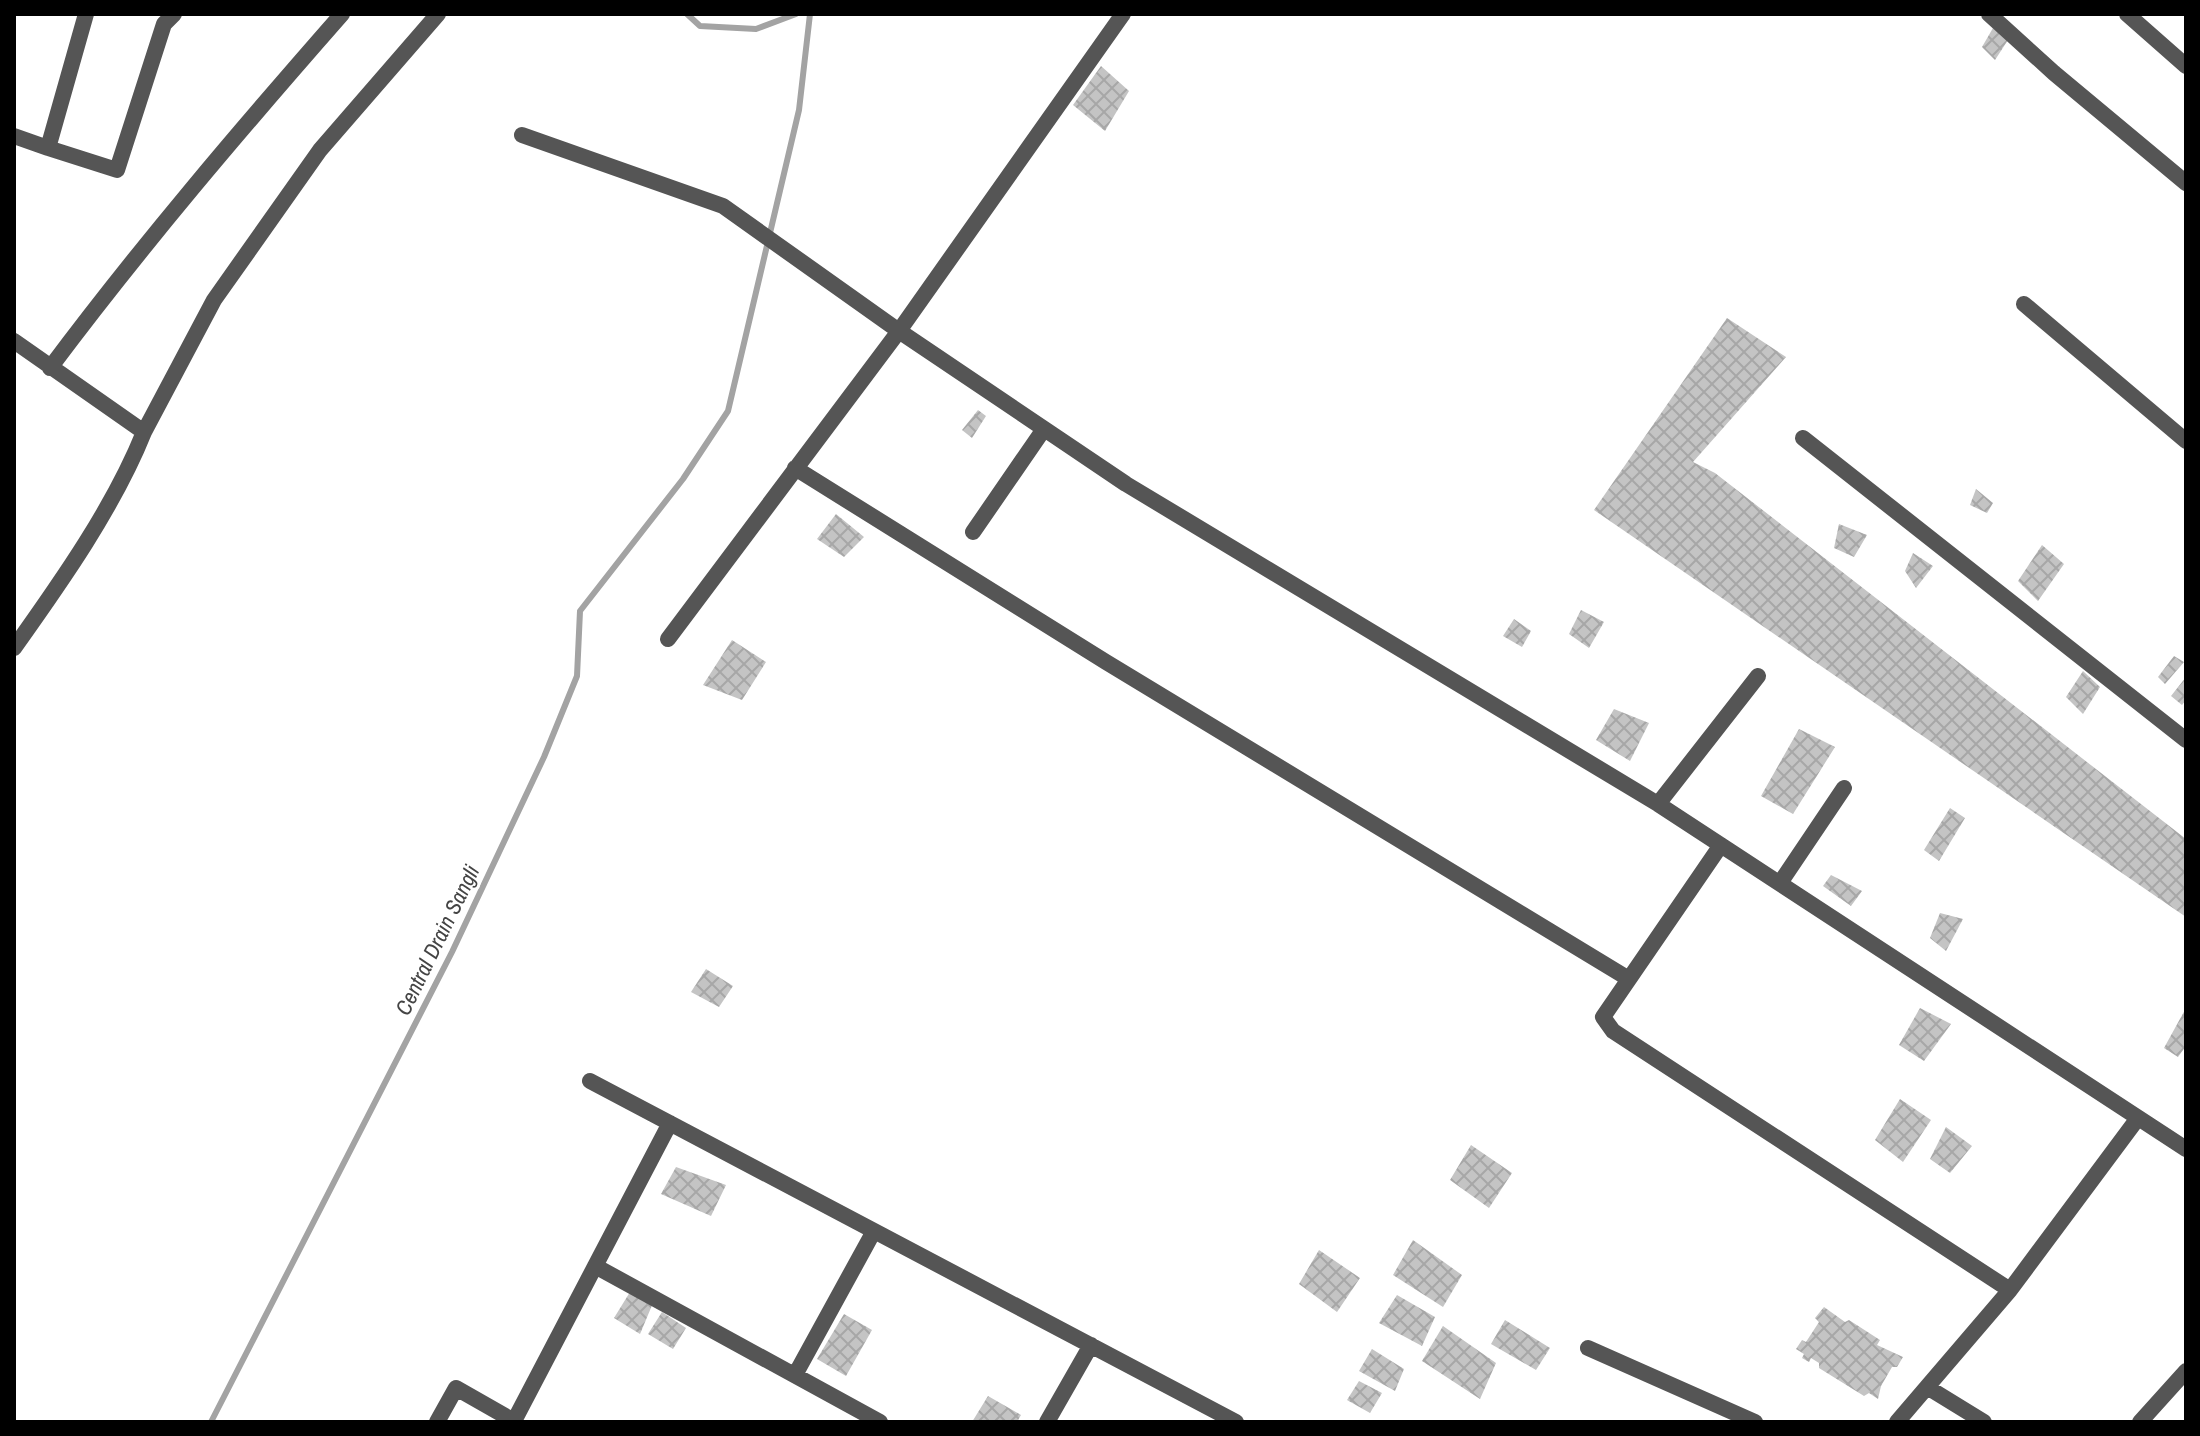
<svg xmlns="http://www.w3.org/2000/svg" width="2200" height="1436" viewBox="0 0 2200 1436" font-family="'Archivo Narrow',sans-serif">
  <defs>
    <pattern id="building-cross-hatch" width="8" height="8" patternUnits="userSpaceOnUse" patternTransform="scale(2)"><rect width="8" height="8" fill="#c4c4c4"/><path d="M0 0l8 8M0 8l8-8" fill="none" stroke="#a7a7a7"/></pattern>
  </defs>
  <rect width="100%" height="100%" fill="#fff"/>
  <g fill="none" stroke-linecap="round" stroke-linejoin="round">
    <!-- stream -->
    <path stroke="#a3a3a3" stroke-width="6" d="M687 14 700 26 756 29 796 14
      M211 1422 452 952 544 757 577 676 580 611 683 479 728 411 799 110 810 14"/>
  </g>
  <!-- building -->
  <path fill="url(#building-cross-hatch)" d="M1993 28 2008 40 1995 60 1982 47Z
    M1101 66 1129 91 1105 131 1073 105Z
    M1727 318 1786 357 1693 462 1715 473 2186 839V917L1594 510Z
    M978 410 986 416 972 438 962 430Z
    M1976 489 1993 503 1987 513 1970 505Z
    M836 514 864 537 844 557 817 539Z
    M1839 524 1867 535 1854 557 1834 548Z
    M2042 545 2064 564 2038 601 2018 581Z
    M1913 553 1933 566 1916 588 1905 571Z
    M1581 610 1604 622 1589 648 1569 634Z
    M1514 619 1531 631 1522 647 1503 636Z
    M732 640 766 662 742 700 703 685Z
    M2174 656 2184 662 2165 684 2158 677Z
    M2083 671 2100 687 2083 714 2066 697Z
    M2186 677V700L2182 705 2171 696Z
    M1614 709 1649 723 1630 761 1596 740Z
    M1799 729 1835 747 1793 814 1761 796Z
    M1950 808 1965 818 1939 861 1924 850Z
    M1831 875 1862 891 1851 906 1823 886Z
    M1940 913 1963 919 1946 951 1930 938Z
    M706 969 733 986 719 1007 691 992Z
    M1920 1008 1951 1024 1924 1061 1899 1045Z
    M2186 1008V1046L2178 1057 2164 1048Z
    M1900 1099 1931 1120 1903 1162 1875 1140Z
    M1946 1127 1972 1146 1950 1173 1930 1159Z
    M1471 1145 1512 1173 1489 1208 1450 1180Z
    M676 1167 726 1185 711 1216 661 1194Z
    M1413 1240 1462 1275 1443 1307 1393 1275Z
    M1319 1250 1360 1278 1337 1312 1299 1284Z
    M630 1292 653 1303 640 1334 614 1318Z
    M1397 1295 1435 1317 1422 1346 1379 1323Z
    M1824 1307 1845 1322 1849 1320 1880 1340 1877 1345 1903 1357 1897 1367H1892L1881 1386 1878 1399 1869 1393 1864 1396 1819 1368V1363L1811 1358 1809 1362 1802 1358 1804 1354 1796 1349 1802 1340 1806 1342 1819 1322 1815 1318Z
    M662 1312 686 1328 673 1349 648 1334Z
    M844 1314 872 1330 846 1376 817 1359Z
    M1505 1320 1550 1348 1536 1370 1491 1344Z
    M1443 1326 1496 1363 1480 1399 1422 1361Z
    M1372 1349 1404 1369 1395 1391 1359 1371Z
    M1359 1381 1382 1393 1370 1413 1347 1400Z
    M988 1396 1021 1415 1017 1422H972Z"/>
  <g fill="none" stroke-linecap="round" stroke-linejoin="round">
    <!-- street -->
    <path stroke="#555" stroke-width="16" d="M1989 14 2054 73 2186 183
      M2127 14 2186 66
      M522 135 723 206 899 331 1126 484 1658 804 2186 1149
      M14 136 48 148 86 14
      M48 148 117 170 164 24 174 14
      M2024 304 2186 441
      M14 341 144 432 214 300 320 150 438 14
      M50 368C142 245 241 129 342 14
      M1803 438 2186 740
      M795 468 1106 662 1629 979
      M973 532 1044 429
      M668 639 899 331 1123 14
      M14 648C61 582 114 507 144 432
      M1658 804 1758 676
      M1721 845 1603 1017 1613 1031 2010 1290 2138 1118
      M1780 883 1844 788
      M590 1081 1236 1422
      M595 1266 880 1422
      M1588 1348 1755 1422
      M795 1375 874 1231
      M1927 1387 1984 1422
      M437 1422 456 1388 514 1421 670 1123
      M1047 1422 1091 1345
      M1897 1422 2010 1290
      M2140 1422 2186 1371"/>
  </g>
  <g text-anchor="middle" stroke-width="6" stroke-linejoin="round" paint-order="stroke">
    <!-- water labels -->
    <g font-size="22" font-style="italic" fill="#444" stroke="#fff">
      <text transform="translate(437 940) rotate(-64)" y="8">Central Drain Sangli</text>
    </g>
  </g>
  <!-- border -->
  <rect width="2200" height="1436" fill="none" stroke="#000000" stroke-width="32"/>
</svg>
